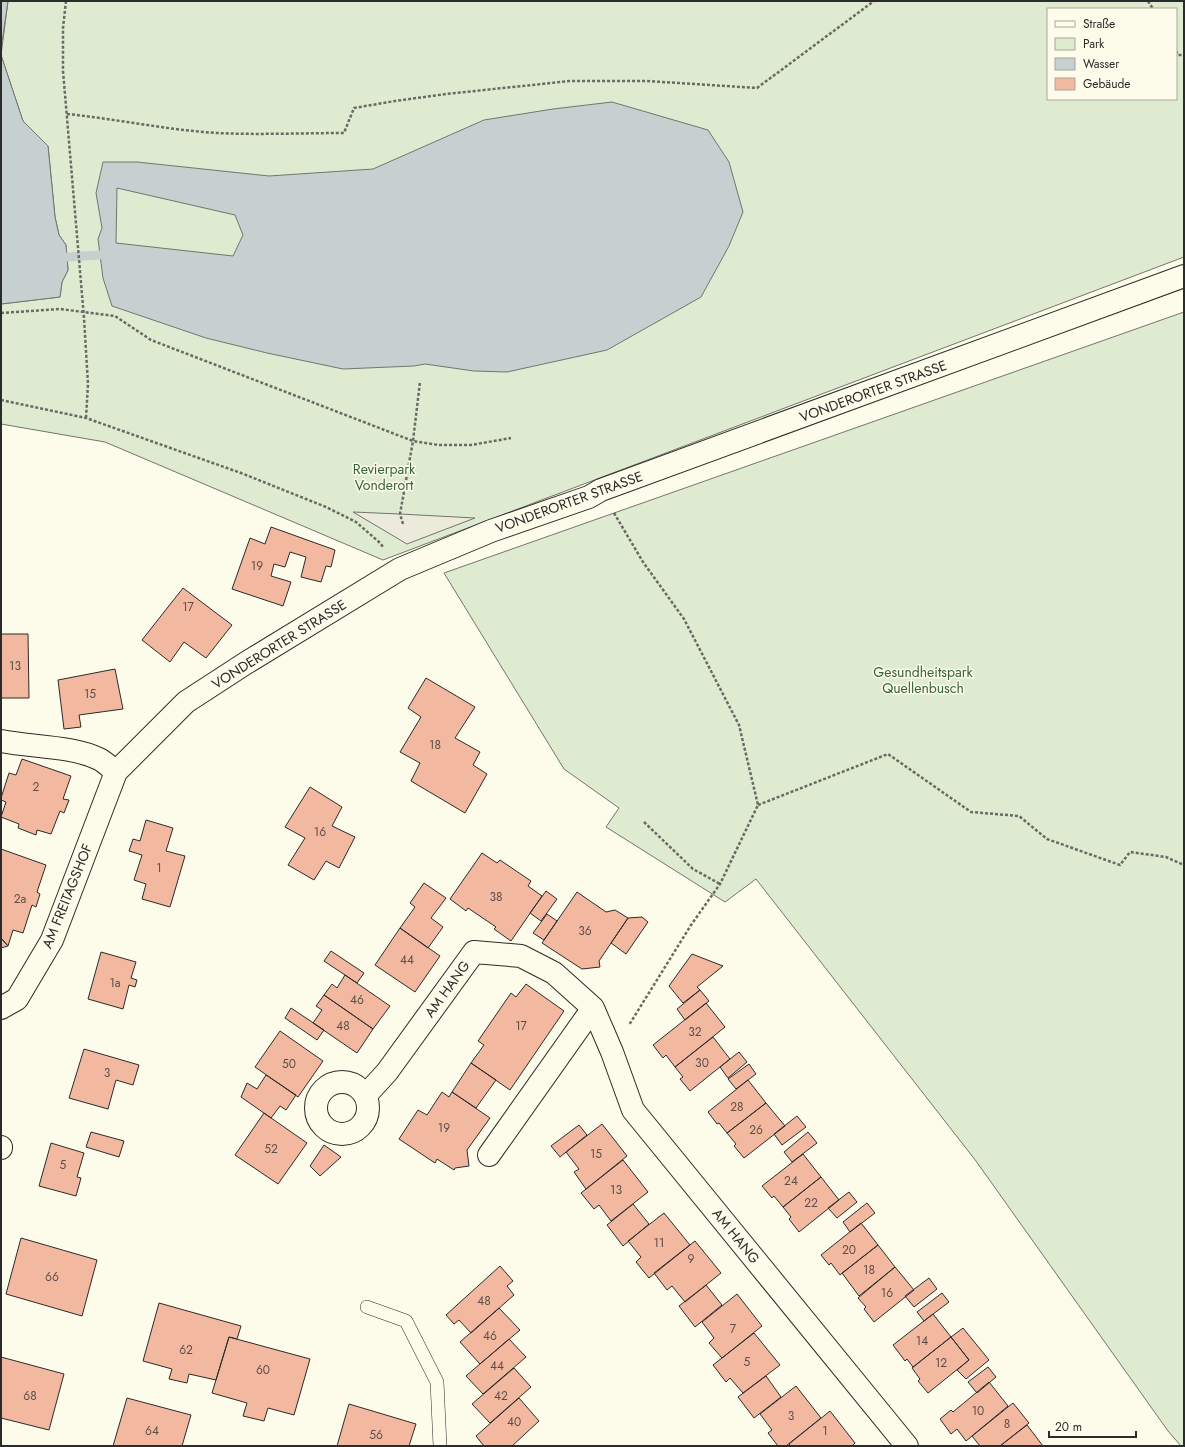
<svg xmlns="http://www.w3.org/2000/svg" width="1185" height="1447" viewBox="0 0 1185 1447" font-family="Jost,sans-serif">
  <rect width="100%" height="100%" fill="#fdfbea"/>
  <!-- green -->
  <path fill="#deebd1" stroke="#74746e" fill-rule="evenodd" d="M8 1H1184V257L383 560 105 442 1 424V304L60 297 62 282 68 270 66 245 59 235 55 217 48 146 23 121 1 55ZM1048 9H1176V99H1048Z
    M1184 312V1446H1181L1168 1431 976 1161 756 879 725 902 606 827 619 808 564 769 444 573Z"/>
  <!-- parking -->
  <path fill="#eceadb" stroke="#74746e" d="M353 512 400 514 475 518 407 544Z"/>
  <!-- water -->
  <path fill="#c7d0d0" stroke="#74746e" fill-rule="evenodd" d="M1 1H8L1 49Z
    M1 55 23 121 48 146 55 217 59 235 66 245 67 257 68 270 62 282 60 297 1 304Z
    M612 102 708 130 729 162 743 212 729 246 701 297 607 350 507 372 474 371 425 364 414 366 343 369 267 353 206 338 112 306 103 278 98 239 102 228 96 193 103 162H137L269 176 373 169 484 120 553 109ZM117 188 235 215 243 235 233 256 116 243Z"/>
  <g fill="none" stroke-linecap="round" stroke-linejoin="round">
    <!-- stream -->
    <path stroke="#c7d0d0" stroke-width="9" d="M67 257 100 255"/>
  </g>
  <!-- building -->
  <path fill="#f2b8a0" stroke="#2b2b2b" d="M271 527 335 550 331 567 326 566 321 582 301 577 306 557 290 552 285 567 274 564 271 576 291 582 283 606 232 589 250 538 265 544Z
    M183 588 232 625 206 658 184 642 170 662 142 640Z
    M1 634H28L29 698H1Z
    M115 669 123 709 79 715 81 727 64 729 58 680Z
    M426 678 475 707 455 738 480 752 473 765 487 774 465 813 411 781 420 763 400 752 421 717 408 708Z
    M22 759 71 776 63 799 69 800 64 813 60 811 51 834 37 830 36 835 18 828 19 824 1 817 6 802 1 800V798L9 773 16 775Z
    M310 787 342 807 332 826 355 837 339 868 326 861 314 880 288 865 305 838 285 827Z
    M146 820 173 828 166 851 185 856 170 907 142 899 146 884 134 880 142 855 129 851 133 839 140 841Z
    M1 849 46 865 37 892 40 894 36 907 32 905 23 933 13 930 8 946 1 938Z
    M482 853 497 863 500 860 531 881 528 886 542 896 511 941 494 929 496 927 468 908 466 911 450 899Z
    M424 883 446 898 431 918 443 927 428 948 400 928 415 907 410 903Z
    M546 891 557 899 541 921 530 913Z
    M577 892 606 912 615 910 628 918 599 961 600 967 582 969 542 943Z
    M547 914 557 921 544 940 533 933Z
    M642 917 648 922 626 954 611 943 628 918Z
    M400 928 440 956 415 992 375 965Z
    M1 938 8 946 1 948Z
    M331 951 364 973 357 983 324 961Z
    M101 952 136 962 131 978 137 980 135 987 129 985 123 1009 88 999Z
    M692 954 723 966 697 987 700 990 683 1003 669 986Z
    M345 975 390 1006 373 1029 324 995 332 984 337 988Z
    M526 984 564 1011 510 1090 471 1063 484 1045 478 1041 511 993 516 997Z
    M700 990 709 1001 685 1020 677 1009Z
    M324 995 373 1029 357 1053 313 1023 322 1010 316 1006Z
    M706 1003 725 1027 675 1067 666 1055 663 1058 653 1045Z
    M291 1008 324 1030 317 1040 285 1018Z
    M280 1031 323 1061 298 1097 255 1067Z
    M713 1037 730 1059 690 1091 680 1079 683 1077 675 1067Z
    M84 1049 139 1065 133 1085 116 1080 108 1109 69 1098Z
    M739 1052 747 1062 728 1078 720 1067Z
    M471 1063 496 1080 476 1108 452 1092Z
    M749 1064 756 1074 736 1089 728 1079Z
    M266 1075 296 1095 286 1110 280 1106 271 1118 241 1097 247 1083 257 1089Z
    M748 1080 766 1103 727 1133 719 1123 717 1124 708 1112Z
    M442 1092 449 1097 452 1092 490 1118 467 1150 469 1166 455 1168 454 1170 437 1159 435 1163 399 1139 418 1110 427 1115Z
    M766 1103 785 1126 744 1158 734 1146 736 1144 727 1133Z
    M264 1113 307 1143 278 1184 235 1155Z
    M797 1116 806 1127 782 1145 774 1134Z
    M602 1124 627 1156 586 1189 574 1172 579 1169 566 1152Z
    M579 1125 587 1135 560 1157 551 1146Z
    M91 1132 124 1141 119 1157 86 1147Z
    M808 1132 817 1143 792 1162 784 1152Z
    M51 1143 84 1153 77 1177 81 1178 76 1196 39 1186Z
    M324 1145 341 1157 320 1176 310 1166Z
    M803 1154 821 1177 783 1207 774 1196 772 1198 762 1186Z
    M623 1160 648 1192 611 1221 599 1205 594 1209 581 1193Z
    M821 1177 839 1200 799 1232 789 1219 791 1217 783 1207Z
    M849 1192 857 1202 837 1218 828 1208Z
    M867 1203 875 1213 850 1232 843 1222Z
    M633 1204 649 1224 623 1246 607 1225Z
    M664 1213 690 1245 649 1278 636 1262 641 1257 628 1241Z
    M861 1223 878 1245 840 1275 831 1263 829 1265 821 1255Z
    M21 1238 97 1260 82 1316 6 1294Z
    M695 1241 721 1273 685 1302 672 1286 667 1290 654 1273Z
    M878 1245 895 1267 859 1296 842 1273Z
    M500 1266 513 1281 507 1286 514 1295 471 1333 459 1320 454 1324 446 1315Z
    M895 1267 914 1290 874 1322 864 1309 866 1307 858 1298Z
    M929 1278 937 1289 914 1307 905 1296Z
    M706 1285 722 1305 695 1327 679 1306Z
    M942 1293 949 1302 924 1321 917 1312Z
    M737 1294 762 1326 722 1358 709 1343 714 1338 702 1322Z
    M159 1303 241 1326 237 1339 229 1337 216 1380 189 1374 187 1383 169 1379 172 1369 143 1361Z
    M499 1308 520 1330 480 1364 460 1342Z
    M933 1314 951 1337 913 1367 907 1359 905 1361 893 1345Z
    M963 1328 989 1360 966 1379 957 1370 969 1360 951 1337Z
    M754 1333 780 1365 743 1393 730 1378 726 1382 713 1365Z
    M229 1337 310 1359 294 1415 268 1408 264 1421 243 1416 247 1403 212 1393Z
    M951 1337 969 1360 928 1393 918 1381 920 1379 912 1368Z
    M509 1339 526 1357 483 1394 466 1376Z
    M1 1357 64 1374 49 1430 1 1418Z
    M988 1367 996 1377 977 1393 968 1382Z
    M514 1368 531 1387 490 1423 472 1404Z
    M766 1376 781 1397 754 1418 738 1397Z
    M989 1382 1008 1406 966 1441 957 1429 951 1434 940 1419 951 1410 953 1412Z
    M796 1386 821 1418 786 1446H778L768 1433 772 1430 760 1414Z
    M127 1398 191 1415 182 1446H113Z
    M519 1398 539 1421 512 1446H484L476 1436Z
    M1013 1403 1029 1423 1000 1446H980L972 1436Z
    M349 1404 416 1424 409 1446H337Z
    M830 1411 855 1443 852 1446H791L789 1444Z
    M1027 1425 1043 1446H1000Z"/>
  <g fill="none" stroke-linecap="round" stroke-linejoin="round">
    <!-- lane casing -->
    <g stroke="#2b2b2b" stroke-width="14">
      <path id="lane" d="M367 1307 406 1321 437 1382 440 1446"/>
    </g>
    <!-- street casing -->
    <g stroke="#2b2b2b" stroke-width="24">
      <path id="street" d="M1 741C31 747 73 746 99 759 105 762 111 768 116 772
        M1 1008 17 999 52 940 116 772 186 702 246 663 400 569 491 531 589 497 601 490 1184 276
        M316 1108a26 26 0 1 1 52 0a26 26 0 1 1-52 0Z
        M366 1095 387 1072 474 952 521 956 554 973 593 1008 612 1052 633 1110 907 1446
        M1 1147V1148
        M489 1155 593 1008"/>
    </g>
    <!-- path -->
    <path stroke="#6a6964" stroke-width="2.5" stroke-dasharray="3 2" stroke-linecap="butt" d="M66 1 63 28V71L84 318 88 384 86 418
      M1148 1 1153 9
      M1176 51 1178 55H1184
      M67 114C117 119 167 130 217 133 259 135 302 133 344 133L354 108 395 101 446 94 570 81H647L757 88 874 1
      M1 313 60 309 115 316 151 340 413 441 438 445H471L511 438
      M1 400 86 418 241 473 326 507 356 522 379 542 384 548
      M614 513 643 562 684 619 739 725 758 805 720 884 691 925 629 1025
      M403 524 400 514 413 441 420 382
      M758 805 888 754 971 812 1019 816 1047 839 1120 865 1130 852 1166 857 1184 865
      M644 822 693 869 720 884"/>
    <!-- lane -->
    <use href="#lane" stroke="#fdfbea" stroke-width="13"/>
    <!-- street -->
    <use href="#street" stroke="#fdfbea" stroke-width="22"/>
  </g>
  <g text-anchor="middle" stroke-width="3" stroke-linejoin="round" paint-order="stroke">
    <!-- number labels -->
    <g font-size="12" fill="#5d4e48">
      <text x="257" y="570">19</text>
      <text x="188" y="611">17</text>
      <text x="15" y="670">13</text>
      <text x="90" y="698">15</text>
      <text x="435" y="749">18</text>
      <text x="36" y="791">2</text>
      <text x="320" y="836">16</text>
      <text x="159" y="872">1</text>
      <text x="496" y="901">38</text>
      <text x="20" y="903">2a</text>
      <text x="585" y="935">36</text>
      <text x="407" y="964">44</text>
      <text x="115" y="987">1a</text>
      <text x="357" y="1004">46</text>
      <text x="343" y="1030">48</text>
      <text x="521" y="1030">17</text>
      <text x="695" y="1036">32</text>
      <text x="702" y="1067">30</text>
      <text x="289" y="1068">50</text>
      <text x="107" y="1077">3</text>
      <text x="737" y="1111">28</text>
      <text x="444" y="1132">19</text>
      <text x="756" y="1134">26</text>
      <text x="271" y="1153">52</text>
      <text x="596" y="1158">15</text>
      <text x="63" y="1169">5</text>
      <text x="791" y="1185">24</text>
      <text x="616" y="1194">13</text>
      <text x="811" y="1207">22</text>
      <text x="659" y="1247">11</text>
      <text x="849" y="1254">20</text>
      <text x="691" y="1263">9</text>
      <text x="869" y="1274">18</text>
      <text x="52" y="1281">66</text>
      <text x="887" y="1297">16</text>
      <text x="484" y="1305">48</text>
      <text x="733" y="1333">7</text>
      <text x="490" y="1340">46</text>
      <text x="922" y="1345">14</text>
      <text x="186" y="1354">62</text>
      <text x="747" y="1366">5</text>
      <text x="941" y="1367">12</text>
      <text x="497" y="1370">44</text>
      <text x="263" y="1374">60</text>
      <text x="30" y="1400">68</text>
      <text x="501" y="1400">42</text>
      <text x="978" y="1415">10</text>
      <text x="791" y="1420">3</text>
      <text x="514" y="1426">40</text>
      <text x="1007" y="1428">8</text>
      <text x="152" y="1435">64</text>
      <text x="825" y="1435">1</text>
      <text x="376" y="1439">56</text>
    </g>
    <!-- street labels -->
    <g font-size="14" fill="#2b2b2b" stroke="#fdfbea">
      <text transform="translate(873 391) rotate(-20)" y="5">VONDERORTER STRASSE</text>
      <text transform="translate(569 502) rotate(-20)" y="5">VONDERORTER STRASSE</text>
      <text transform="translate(279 644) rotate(-32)" y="5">VONDERORTER STRASSE</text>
      <text transform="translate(67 896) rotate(-68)" y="5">AM FREITAGSHOF</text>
      <text transform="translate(447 989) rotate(-54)" y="5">AM HANG</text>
      <text transform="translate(736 1236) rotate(51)" y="5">AM HANG</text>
    </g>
    <!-- park labels -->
    <g font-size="14" fill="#34623c" stroke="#fdfbea">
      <text x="384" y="474">Revierpark<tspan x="384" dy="16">Vonderort</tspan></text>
      <text x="923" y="677">Gesundheitspark<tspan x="923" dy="16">Quellenbusch</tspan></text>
    </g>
  </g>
  <!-- border -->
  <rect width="1185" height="1447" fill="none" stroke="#2b2b2b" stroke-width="4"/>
  <!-- legend -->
  <rect x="1047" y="8" width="130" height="92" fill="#fdfbea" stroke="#a9a89e"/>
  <rect x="1055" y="21" width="20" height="6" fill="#fdfbea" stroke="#a9a89e"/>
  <text x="1083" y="28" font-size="12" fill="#2b2b2b">Straße</text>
  <rect x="1055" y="38" width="20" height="12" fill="#deebd1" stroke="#a9a89e"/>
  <text x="1083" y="48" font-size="12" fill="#2b2b2b">Park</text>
  <rect x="1055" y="58" width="20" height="12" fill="#c7d0d0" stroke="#a9a89e"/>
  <text x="1083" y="68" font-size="12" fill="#2b2b2b">Wasser</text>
  <rect x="1055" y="78" width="20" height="12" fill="#f2b8a0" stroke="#a9a89e"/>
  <text x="1083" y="88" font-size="12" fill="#2b2b2b">Gebäude</text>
  <!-- scale -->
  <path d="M1049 1431v6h87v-6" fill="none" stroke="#2b2b2b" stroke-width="2"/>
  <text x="1055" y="1431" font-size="12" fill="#2b2b2b" stroke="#fdfbea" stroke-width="3" paint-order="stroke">20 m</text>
</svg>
